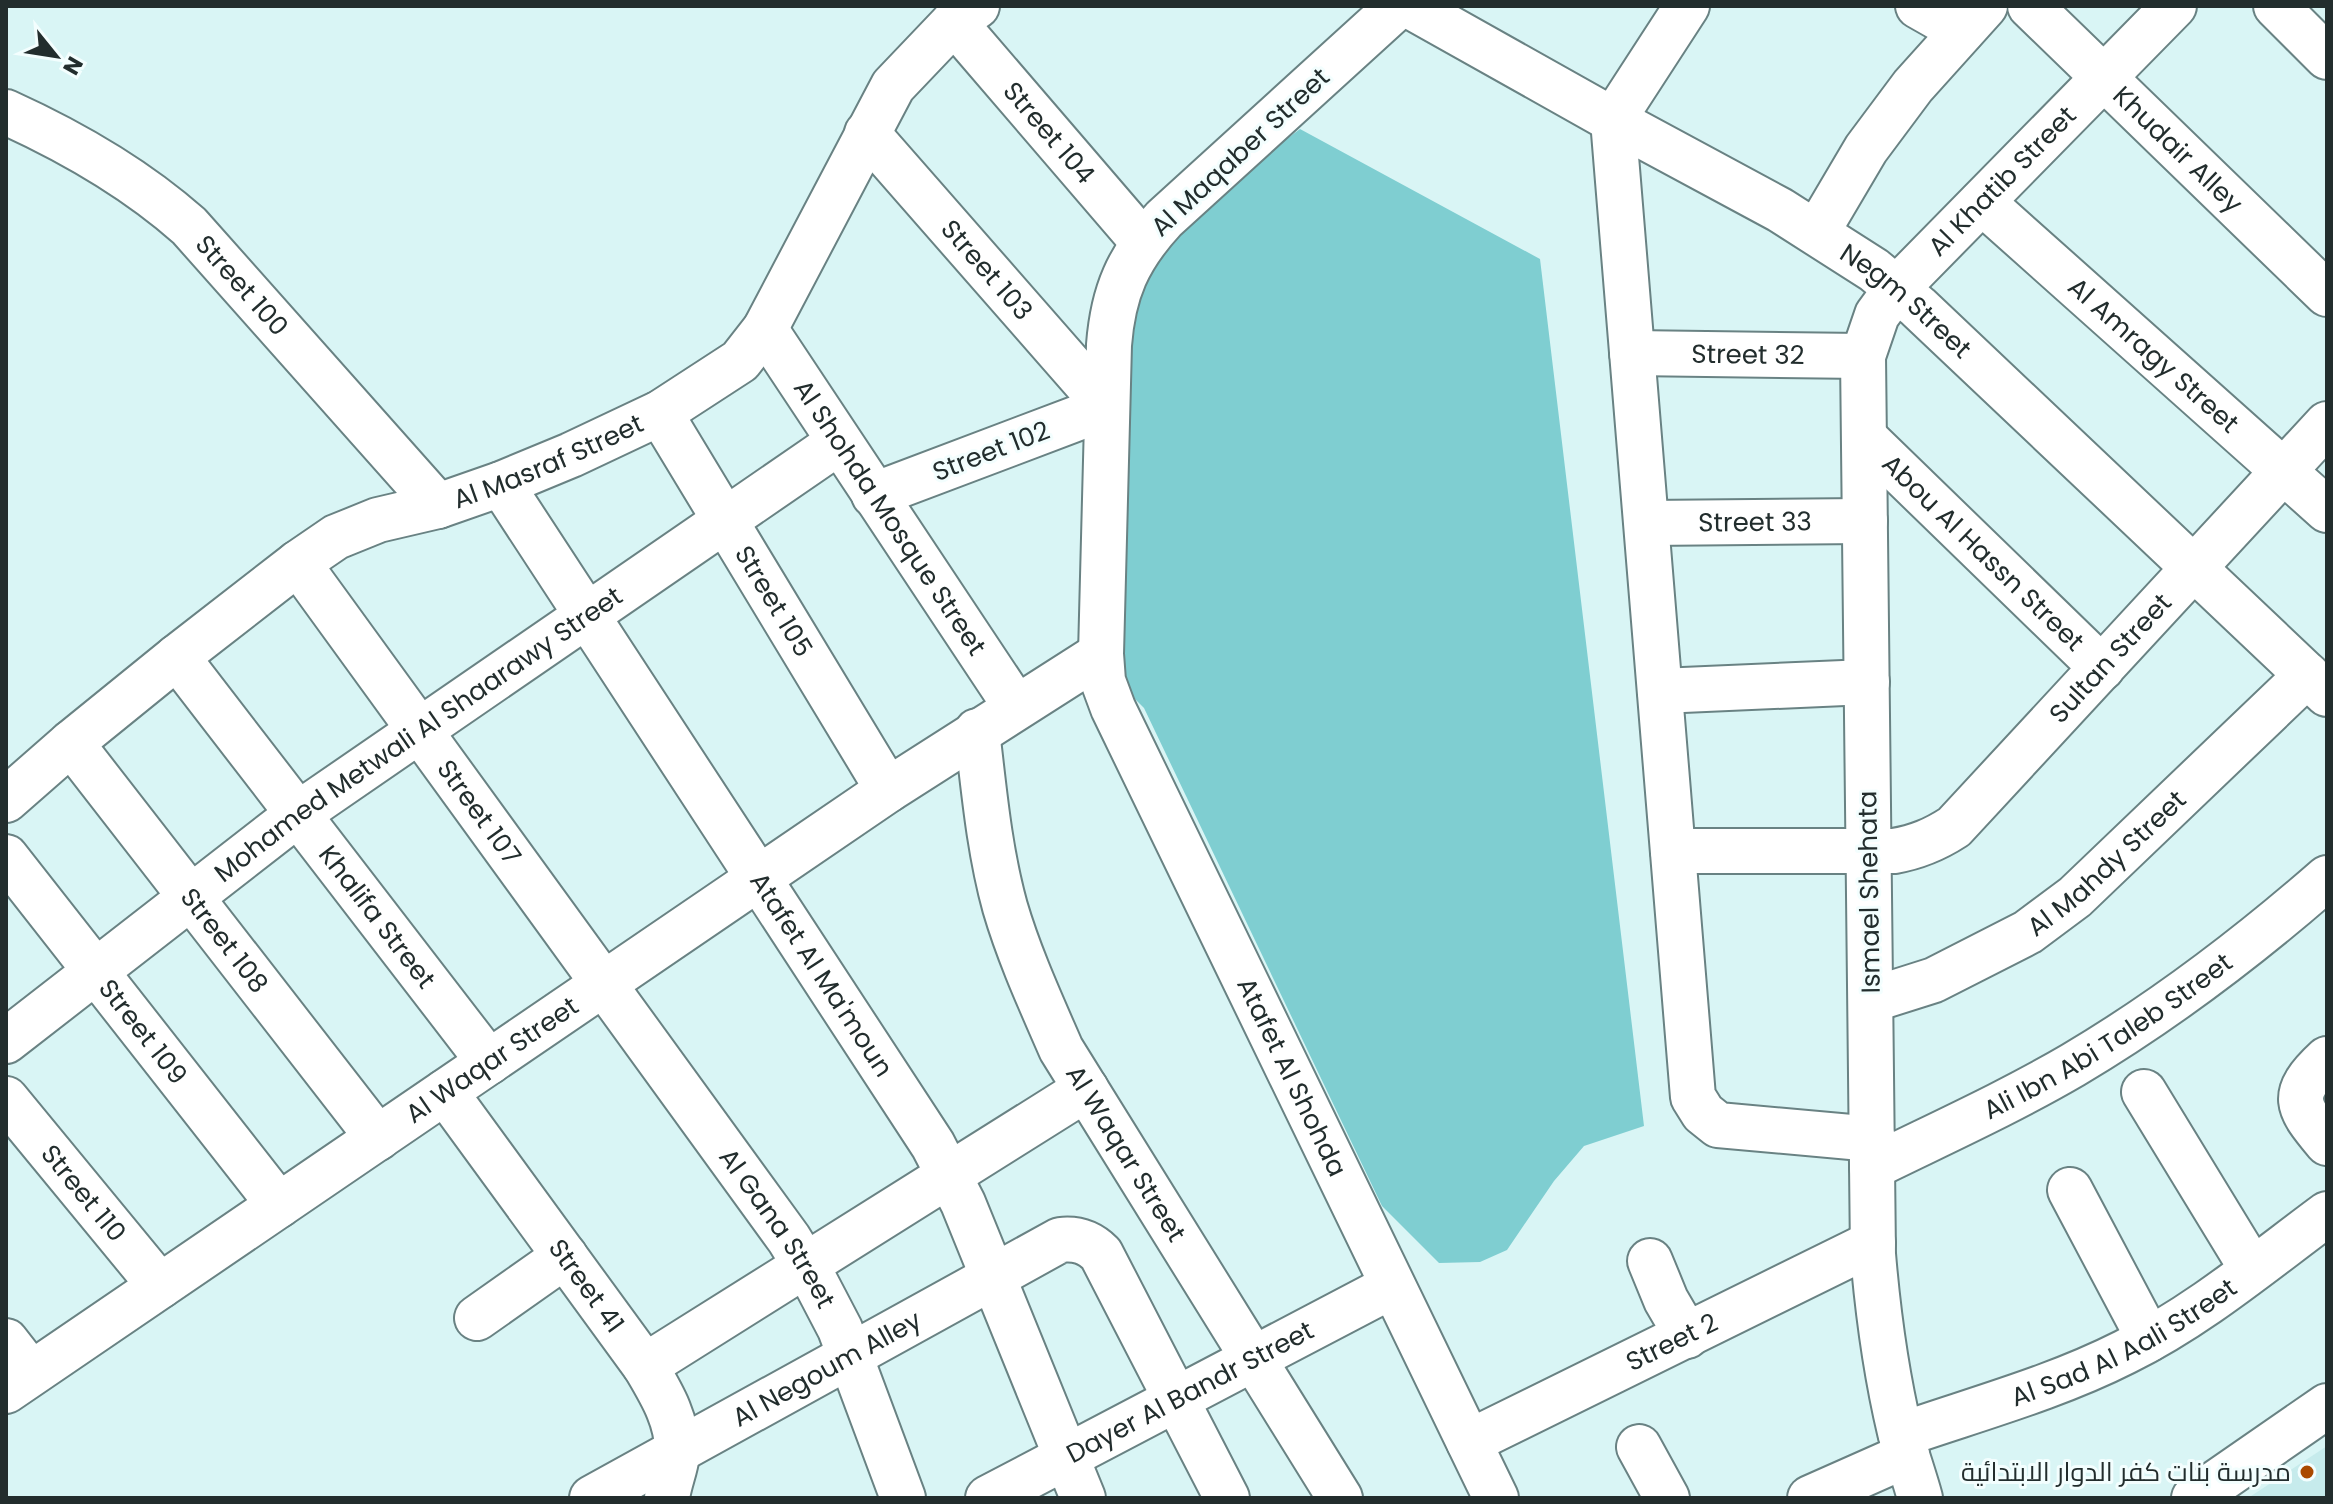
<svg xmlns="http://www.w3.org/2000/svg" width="2333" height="1504" viewBox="0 0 2333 1504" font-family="Poppins,Cairo,sans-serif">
  <rect width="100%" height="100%" fill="#d9f5f5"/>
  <!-- built -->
  <path fill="#c6ebec" d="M2327 1446V1498H2248Z"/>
  <!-- green -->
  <path fill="#7fced1" d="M1300 129 1540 259 1644 1126 1584 1146 1554 1181 1507 1250 1480 1262 1439 1263 1382 1206 1144 708 1116 680 1132 267 1177 221Z"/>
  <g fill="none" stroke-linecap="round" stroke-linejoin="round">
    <!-- minor casing -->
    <g stroke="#698283" stroke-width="48">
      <g id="minor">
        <path id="s1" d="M1398 6 1164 219C1128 258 1113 292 1109 345L1101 654 1103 681 1113 708 1496 1498"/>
        <path id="s2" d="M1410 6 1613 120 1780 210 1874 270 1918 307 2327 694"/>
        <path d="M1687 6 1613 120 1693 1097 1703 1113 1718 1125 1873 1139"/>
        <path d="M1918 6 1962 31"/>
        <path id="s3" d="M2030 6 2327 294"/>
        <path d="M2276 6 2327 57"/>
        <path id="s4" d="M954 22 1143 242"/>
        <path id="s5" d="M6 112C72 142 135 178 189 226L438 506"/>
        <path id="s6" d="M867 133 1107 407 874 495"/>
        <path id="s7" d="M1982 202 2327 510"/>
        <path d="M1817 232 1866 149 1913 86 1985 6"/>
        <path id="s8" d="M765 329 1016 707"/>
        <path id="s9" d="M1632 353 1863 356"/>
        <path id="s10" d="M660 413 888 790"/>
        <path id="s11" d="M1864 437 2102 668"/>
        <path id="s12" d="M501 484 933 1145 963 1203 1083 1498"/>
        <path id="s13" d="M1647 523 1865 521"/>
        <path id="s14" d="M298 563 789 1239 816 1283 840 1329 903 1498"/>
        <path id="s15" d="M177 657 489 1062"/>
        <path d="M1660 691 1867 682"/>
        <path id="s16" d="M977 731C984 790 989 849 1005 907 1019 955 1041 1003 1061 1049L1340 1498"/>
        <path id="s17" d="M71 743 378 1138"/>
        <path id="s18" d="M6 800 71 743 177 657 298 563 336 537 378 520 438 506 501 484 571 455 660 413 740 361 765 329 893 86 954 22 977 6"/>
        <path id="s19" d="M1673 851H1894C1917 847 1934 840 1954 827L2327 424"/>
        <path id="s20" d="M6 857 279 1205"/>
        <path id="s21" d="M1871 1000 1934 980 2028 932 2075 897 2307 675"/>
        <path id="s22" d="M6 1041 298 814 839 442"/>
        <path d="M2327 1059C2288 1095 2297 1107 2327 1143"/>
        <path id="s23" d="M445 1092 645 1366C661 1393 679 1422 677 1455 675 1470 669 1483 667 1498"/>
        <path d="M2144 1092 2252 1269"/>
        <path id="s24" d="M6 1099 160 1286"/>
        <path id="s25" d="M1872 1167C1939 1134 2008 1103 2073 1065 2164 1011 2247 948 2327 878"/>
        <path d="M2070 1190 2149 1339"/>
        <path d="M1650 1261 1666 1300 1687 1336"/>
        <path d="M477 1318 565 1256"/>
        <path d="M6 1341 31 1373"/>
        <path d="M645 1366 1086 1089"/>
        <path id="s26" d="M6 1391 888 790 1101 654"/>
        <path id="s27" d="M1901 1435C1976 1409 2054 1388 2125 1352 2198 1316 2262 1262 2327 1214"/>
        <path id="s28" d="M1469 1442 1873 1243"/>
        <path d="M1639 1447 1667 1498"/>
        <path id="s29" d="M592 1498 1060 1240C1077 1238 1089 1242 1101 1254L1227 1498"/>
        <path id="s30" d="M988 1498 1392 1286"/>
        <path d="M1810 1498 1907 1455"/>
        <path id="s31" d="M1920 1498C1914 1476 1906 1454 1900 1432 1886 1373 1878 1314 1873 1254L1863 356 1877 315 1896 289 2174 6"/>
        <path d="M2194 1498 2327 1406"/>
      </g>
    </g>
    <!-- minor -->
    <use href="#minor" stroke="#fff" stroke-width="44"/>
  </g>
  <!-- markers -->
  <circle fill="#aa4a00" stroke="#f3fefe" stroke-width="3" cx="2307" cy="1472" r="8"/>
  <g text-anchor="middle" stroke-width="6" stroke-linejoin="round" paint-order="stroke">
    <!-- street labels -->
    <g font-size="26" fill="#222d2d" stroke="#f3fefe">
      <text dy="9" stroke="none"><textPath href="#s4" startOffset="146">Street 104</textPath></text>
      <text dy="9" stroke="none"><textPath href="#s3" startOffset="206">Khudair Alley</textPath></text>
      <text transform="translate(1240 152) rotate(-43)" y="9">Al Maqaber Street</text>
      <text dy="9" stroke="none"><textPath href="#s31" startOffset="1374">Al Khatib Street</textPath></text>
      <text dy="9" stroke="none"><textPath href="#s6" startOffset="182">Street 103</textPath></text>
      <text dy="9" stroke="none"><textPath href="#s5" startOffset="296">Street 100</textPath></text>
      <text dy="9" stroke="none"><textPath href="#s2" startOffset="578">Negm Street</textPath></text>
      <text dy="9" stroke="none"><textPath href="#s9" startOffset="116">Street 32</textPath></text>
      <text dy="9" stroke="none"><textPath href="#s7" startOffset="230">Al Amragy Street</textPath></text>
      <text transform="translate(991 451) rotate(-21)" y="9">Street 102</text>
      <text dy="9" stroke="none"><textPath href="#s18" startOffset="648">Al Masraf Street</textPath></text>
      <text dy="9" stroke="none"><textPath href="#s8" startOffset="226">Al Shohda Mosque Street</textPath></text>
      <text dy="9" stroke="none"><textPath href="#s13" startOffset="108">Street 33</textPath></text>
      <text dy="9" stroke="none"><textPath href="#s11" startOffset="166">Abou Al Hassn Street</textPath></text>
      <text dy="9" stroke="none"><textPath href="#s10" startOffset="220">Street 105</textPath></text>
      <text dy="9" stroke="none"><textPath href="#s19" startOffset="516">Sultan Street</textPath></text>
      <text dy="9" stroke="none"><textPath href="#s22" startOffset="514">Mohamed Metwali Al Shaarawy Street</textPath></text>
      <text dy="9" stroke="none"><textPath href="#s14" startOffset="308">Street 107</textPath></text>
      <text dy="9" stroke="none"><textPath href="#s21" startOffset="276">Al Mahdy Street</textPath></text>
      <text transform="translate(1869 892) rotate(-91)" y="9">Ismael Shehata</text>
      <text dy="9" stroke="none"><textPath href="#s15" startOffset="328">Khalifa Street</textPath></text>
      <text dy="9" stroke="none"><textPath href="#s17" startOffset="250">Street 108</textPath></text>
      <text dy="9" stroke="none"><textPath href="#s12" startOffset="586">Atafet Al Ma'moun</textPath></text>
      <text dy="9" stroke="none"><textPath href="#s20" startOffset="222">Street 109</textPath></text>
      <text dy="9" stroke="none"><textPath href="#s25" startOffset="270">Ali Ibn Abi Taleb Street</textPath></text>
      <text dy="9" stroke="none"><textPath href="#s26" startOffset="588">Al Waqar Street</textPath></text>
      <text dy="9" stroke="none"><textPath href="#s1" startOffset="1232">Atafet Al Shohda</textPath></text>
      <text dy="9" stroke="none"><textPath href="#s16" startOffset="454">Al Waqar Street</textPath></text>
      <text dy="9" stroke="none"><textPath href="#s24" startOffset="122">Street 110</textPath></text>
      <text dy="9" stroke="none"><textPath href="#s14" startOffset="820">Al Gana Street</textPath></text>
      <text dy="9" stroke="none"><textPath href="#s23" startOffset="240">Street 41</textPath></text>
      <text dy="9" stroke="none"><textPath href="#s27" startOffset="242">Al Sad Al Aali Street</textPath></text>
      <text dy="9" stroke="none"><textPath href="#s28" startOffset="226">Street 2</textPath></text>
      <text dy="9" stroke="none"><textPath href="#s29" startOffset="268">Al Negoum Alley</textPath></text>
      <text dy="9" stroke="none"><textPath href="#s30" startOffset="228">Dayer Al Bandr Street</textPath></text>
    </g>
    <!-- poi labels -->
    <g font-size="26" fill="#222d2d" stroke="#f3fefe" text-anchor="end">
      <text x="2291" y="1481">مدرسة بنات كفر الدوار الابتدائية</text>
    </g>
  </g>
  <!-- border -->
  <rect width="2333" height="1504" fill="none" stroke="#222d2d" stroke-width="16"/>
  <!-- north arrow -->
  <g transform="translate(56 56) rotate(120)" stroke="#f3fefe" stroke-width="6" paint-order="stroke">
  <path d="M0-6L14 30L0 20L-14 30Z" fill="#222d2d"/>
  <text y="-12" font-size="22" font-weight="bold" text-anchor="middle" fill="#222d2d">N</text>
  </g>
</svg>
